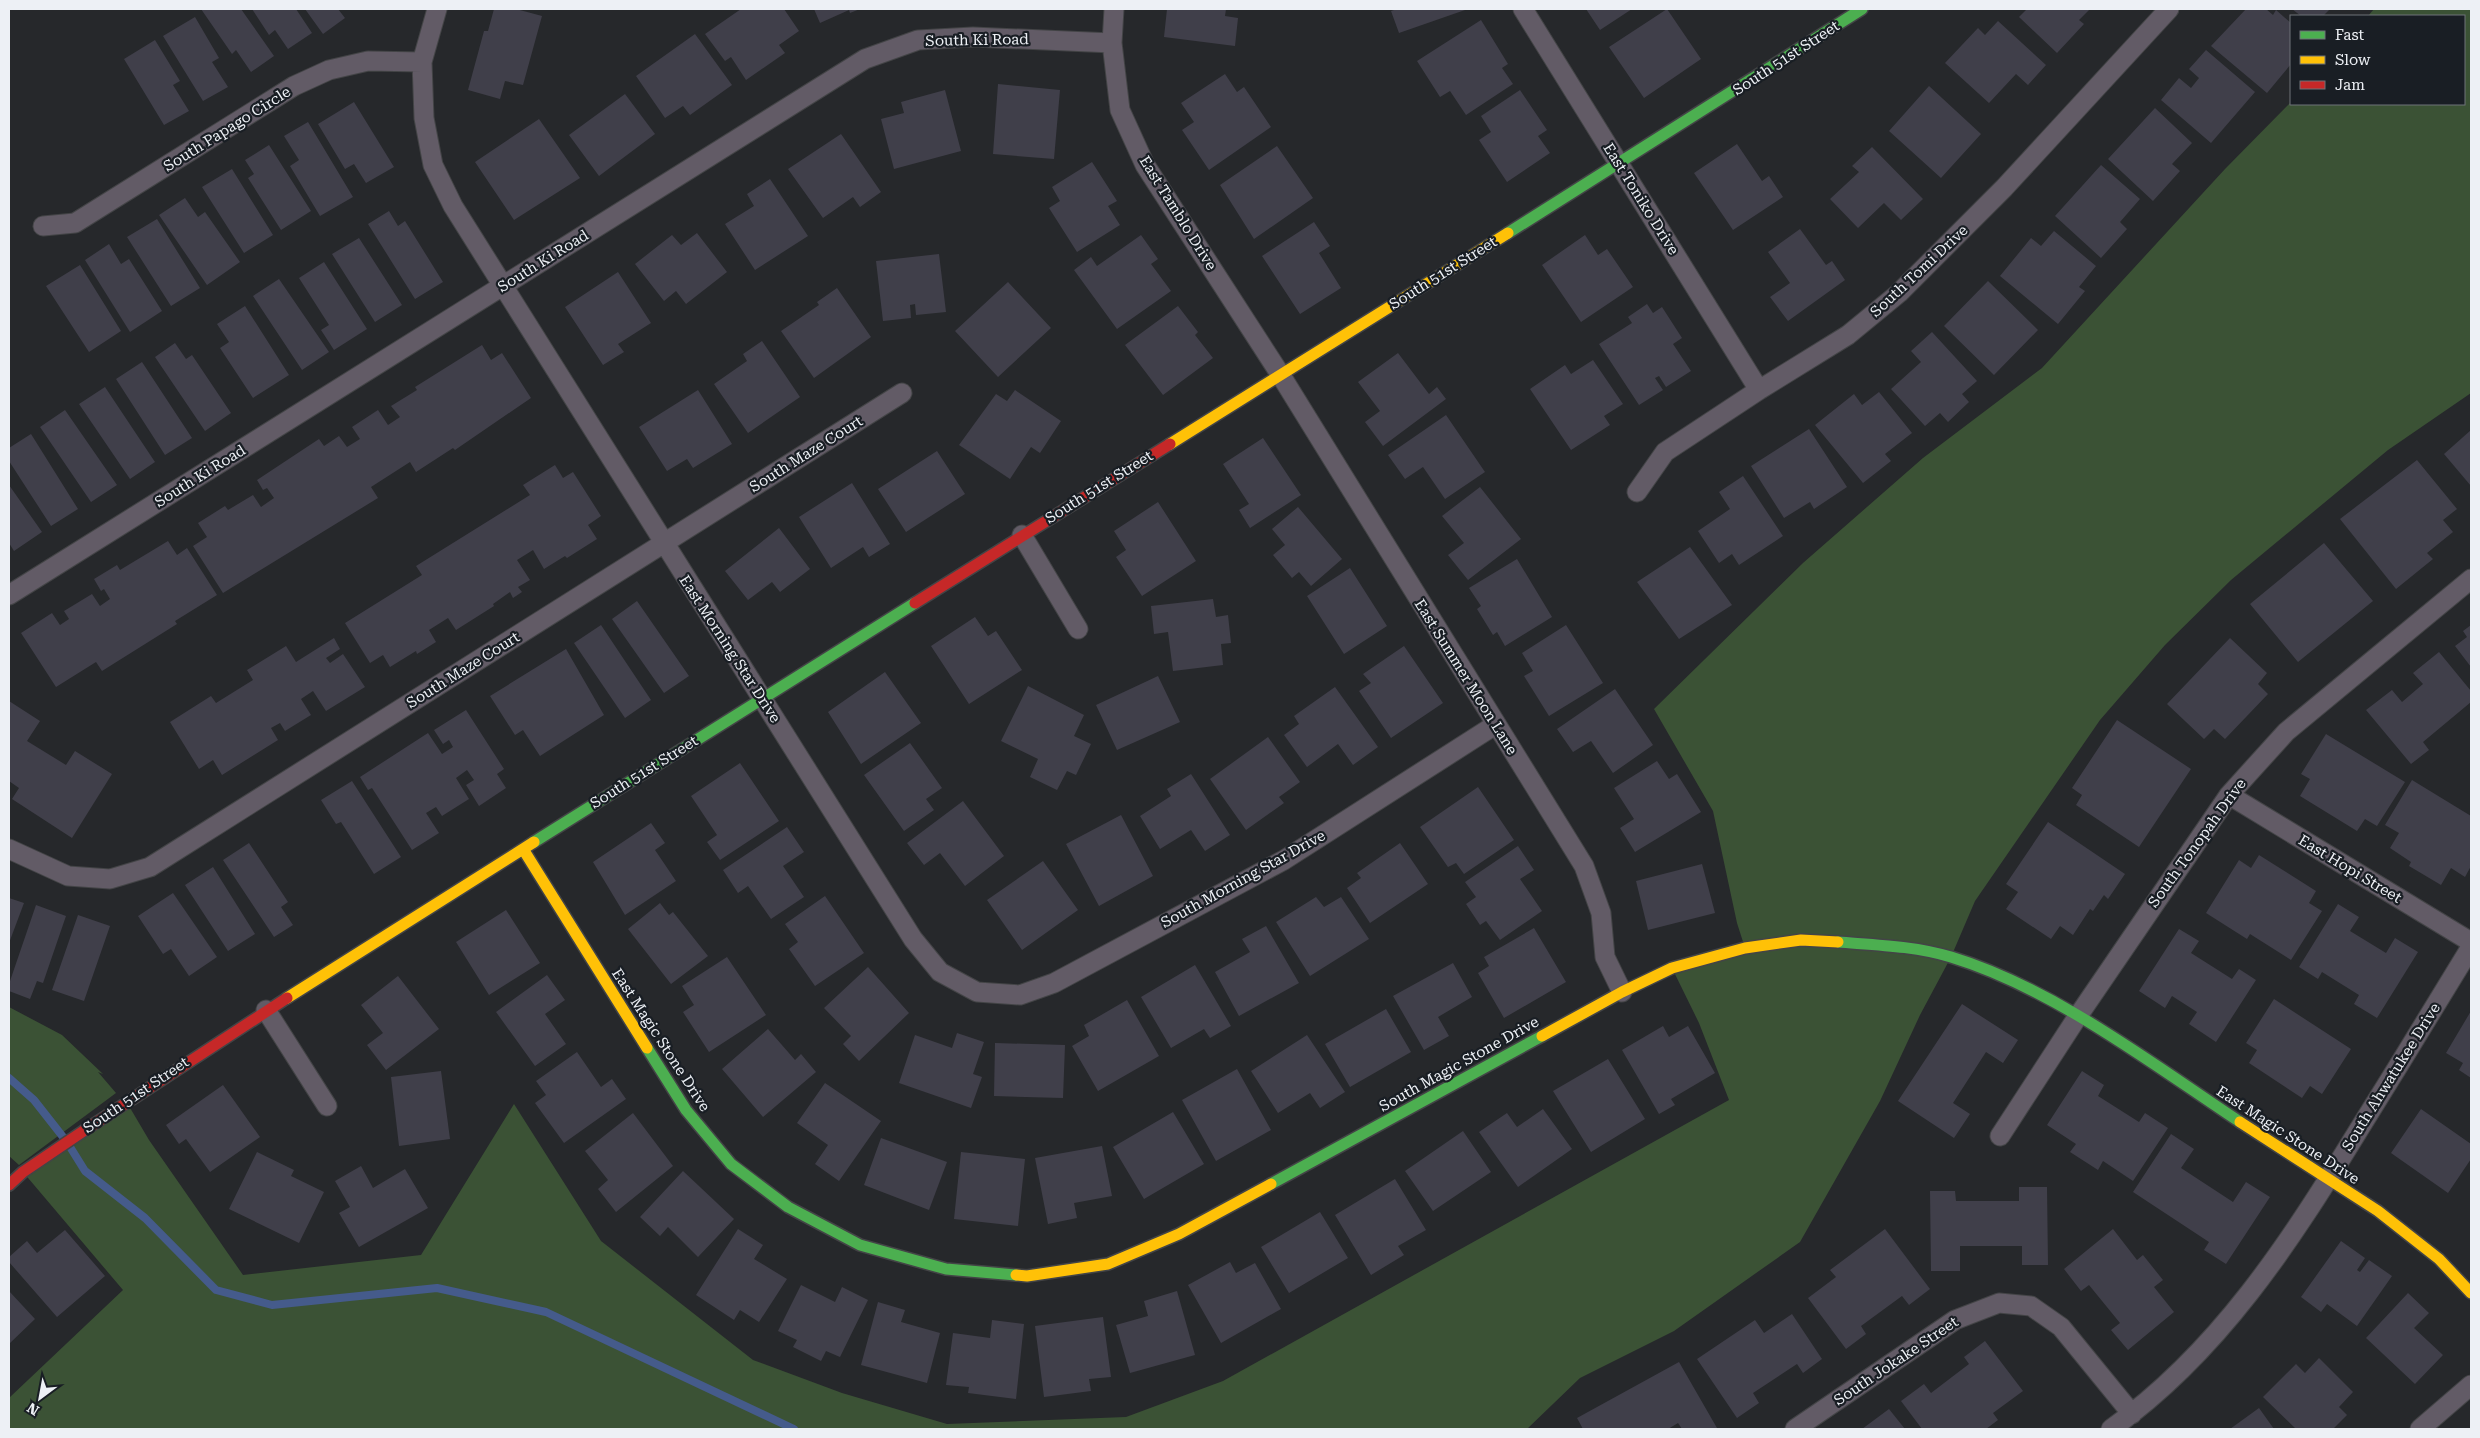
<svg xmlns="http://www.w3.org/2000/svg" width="2480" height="1438" viewBox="0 0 2480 1438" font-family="'Roboto Serif',serif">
  <rect width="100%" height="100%" fill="#26282b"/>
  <!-- green -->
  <path fill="#3b5235" d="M2374 9H2471V393L2388 450 2231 580 2165 645 2100 720 1975 901 1951 957 1920 1015 1880 1101 1800 1242 1674 1331 1580 1378 1527 1429H9V1398L123 1290 23 1172 126 1101 149 1140 243 1275 421 1255 514 1104 601 1241 753 1360 842 1393 947 1424 1126 1417 1223 1381 1729 1100 1699 1023 1672 968 1745 948 1737 923 1713 811 1654 709 1803 563 1923 458 2042 368 2225 169 2291 102V104H2464V16H2368Z
    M9 1007 62 1035 103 1074 98 1072 116 1093 19 1165 9 1156Z"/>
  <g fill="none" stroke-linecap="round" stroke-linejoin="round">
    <!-- stream -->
    <path stroke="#455b8b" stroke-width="8" d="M9 1078 34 1100 67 1142 85 1171 145 1218 216 1290 272 1305 437 1288 546 1312 794 1429"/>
  </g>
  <!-- building -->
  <path fill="#403f4a" d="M201 9H241L274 56 251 72 236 50 232 54Z
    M252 9H296L312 33 288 49 275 30 269 35Z
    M305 9H338L345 18 323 34Z
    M494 9H516L542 16 523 85 505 81 500 99 468 90 484 31H488Z
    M741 9H784L799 31 779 45 785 53 746 80 731 57 725 61 705 34Z
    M814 9H860L850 13 849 10 820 23Z
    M1167 9H1226L1225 16 1238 18 1235 46 1164 37Z
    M1397 9H1464L1465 10 1399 33 1391 11Z
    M1586 9H1632L1600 30Z
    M1667 9 1701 59 1644 98 1609 47Z
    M2027 9H2090L2079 20 2084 24 2057 53 2019 17Z
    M2246 9H2266L2273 15 2276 10 2291 23V64L2267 93 2211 46Z
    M2292 9H2330L2323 16H2301Z
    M195 17 219 58 212 62 228 87 203 101 163 36Z
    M1481 20 1508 64 1502 68 1513 84 1466 115 1450 91 1440 97 1417 61Z
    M1998 21 2046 65 2028 85 2016 74 1989 103 1945 63 1978 28 1985 35Z
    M695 34 732 85 690 115 683 106 665 118 636 76Z
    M155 40 180 81 173 85 189 111 164 125 124 59Z
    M2206 50 2255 92 2211 143 2161 100 2179 78 2191 88 2199 78 2189 69Z
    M1225 74 1237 92 1244 87 1271 127 1209 170 1182 130 1194 122 1181 103Z
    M998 84 1060 90 1054 159 993 154Z
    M1929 86 1981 134 1941 178 1889 131Z
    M945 90 961 151 894 169 881 119 904 113 901 102Z
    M1520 90 1547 130 1538 136 1550 153 1507 182 1479 140 1491 132 1481 116Z
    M625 94 655 134 599 176 569 135Z
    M354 102 394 167 366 183 354 164 345 169 318 124Z
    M2155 108 2192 143 2172 164 2180 171 2153 201 2108 159Z
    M539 119 580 178 514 220 475 162Z
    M308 122 353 197 320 216 290 166 299 160 284 136Z
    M841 134 881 192 860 207 853 197 823 218 788 169Z
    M1737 144 1762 181 1769 176 1783 197 1733 230 1694 173Z
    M269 145 311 211 281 230 248 178 254 174 245 160Z
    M1277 146 1313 198 1254 239 1220 185Z
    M1872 147 1923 199 1901 220 1884 203 1858 228 1830 199 1859 172 1852 166Z
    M1092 162 1117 201 1108 206 1120 225 1077 252 1049 208 1060 201 1052 187Z
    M2101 165 2140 199 2120 222 2127 229 2101 258 2055 216Z
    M232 169 273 235 244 253 202 187Z
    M770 179 808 236 755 270 725 224 754 206 747 194Z
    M185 198 198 217 205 212 240 262 207 285 159 215Z
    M389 211 398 226 405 221 443 282 415 299 368 224Z
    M157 219 200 288 171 306 127 237Z
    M1314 222 1330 246 1319 253 1341 288 1300 314 1262 256Z
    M1800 229 1826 265 1832 261 1845 280 1788 321 1770 297 1790 283 1768 252Z
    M2054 231 2096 266 2079 287 2085 291 2058 324 2000 276 2031 238 2041 246Z
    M697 233 727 272 686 304 676 291 664 301 635 264 672 235 681 245Z
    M1141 235 1158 259 1151 264 1171 291 1117 329 1074 270 1091 257 1097 266Z
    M1585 235 1598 255 1607 249 1633 287 1581 322 1542 265Z
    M359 238 402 305 375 322 332 254Z
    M109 244 121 264 129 259 162 311 130 332 85 260Z
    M939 254 946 312 916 315 915 304 910 305 911 318 883 321 876 261Z
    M324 262 367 329 334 350 321 330 329 325 299 278Z
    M80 265 121 331 89 352 46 286Z
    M618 272 651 323 618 344 624 352 603 365 565 307Z
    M279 279 329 352 302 370 253 296Z
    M1988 281 2038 330 1994 375 1944 326Z
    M1008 282 1051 328 998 377 955 331Z
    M837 288 871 337 814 378 781 331 819 305 817 302Z
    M1647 304 1653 313 1662 307 1682 338 1673 344 1691 371 1666 387 1659 376 1655 378 1663 390 1639 405 1599 344 1632 323 1628 317Z
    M245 306 289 375 253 398 220 348 229 342 217 324Z
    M1178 306 1198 332 1195 335 1213 358 1163 395 1125 345Z
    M1932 332 1977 381 1962 394 1969 402 1948 422 1940 413 1925 426 1891 389 1921 362 1911 351Z
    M762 341 800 397 748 433 714 384 747 361 743 354Z
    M175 343 186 359 192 355 231 413 205 431 155 357Z
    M482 345 491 360 502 353 531 398 455 450 453 448 416 472 410 462 371 487 378 498 223 593 193 546 207 537 198 523 225 506 228 510 253 495 261 507 274 498 267 488 263 490 257 480 319 439 324 446 339 436 347 447 360 439 352 427 378 410 388 425 400 417 391 406 417 390 415 387Z
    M1398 353 1429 394 1437 387 1446 399 1383 446 1365 422 1380 411 1358 382Z
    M1593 360 1623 404 1604 416 1610 425 1571 450 1530 389 1565 365 1571 374Z
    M142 362 192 438 165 455 116 379Z
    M105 387 155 462 130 479 79 404Z
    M698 390 732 444 693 468 687 459 667 471 639 427Z
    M1015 390 1061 421 1040 453 1031 447 1010 479 959 445 996 394 1007 401Z
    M1879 392 1912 433 1885 454 1891 461 1863 483 1815 425 1854 394 1862 405Z
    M65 410 117 485 91 502 40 427Z
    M1446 415 1485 472 1445 499 1423 467 1405 479 1388 455Z
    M1809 429 1847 487 1814 509 1810 502 1784 518 1751 466Z
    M2471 430V486L2444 454Z
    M31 434 78 509 51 526 9 461V448Z
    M1263 438 1301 495 1250 528 1239 510 1249 504 1223 464Z
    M937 451 965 494 906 532 878 489Z
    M2417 460 2457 509 2443 520 2453 532 2427 553 2433 559 2396 589 2340 519Z
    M555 465 563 478 573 472 601 516 588 525 597 539 567 558 565 556 544 569 533 550 517 560 530 580 518 587 522 592 513 598 510 592 493 604 494 606 456 630 448 618 429 630 436 642 417 654 416 651 390 667 383 655 370 663 345 623 422 575 416 566 530 495 523 485Z
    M1743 476 1783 536 1739 565 1732 554 1719 563 1698 531 1730 509 1719 492Z
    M852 483 890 544 869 557 863 547 831 568 799 517Z
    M9 485 42 532 14 551 9 543Z
    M1480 487 1521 539 1468 580 1448 555 1464 543 1442 516Z
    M1158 502 1196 561 1142 596 1116 557 1126 550 1114 531Z
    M1298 507 1342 559 1311 586 1299 572 1292 578 1273 555 1285 545 1272 529Z
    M779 528 810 569 780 592 772 582 748 600 725 571Z
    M168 541 177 555 187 548 217 595 175 621 177 624 102 671 96 662 56 687 21 633 52 613 60 625 69 619 64 611 92 594 100 606 110 599 104 589 101 591 94 579 117 565 120 570Z
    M2324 543 2373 601 2298 662 2250 604Z
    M1690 547 1732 605 1679 639 1637 582Z
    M1517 559 1552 617 1505 646 1497 632 1493 635 1477 609 1481 606 1469 588Z
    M1350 568 1387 626 1344 654 1307 596Z
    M1213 599 1216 617 1228 615 1231 643 1221 644 1223 665 1173 671 1168 632 1154 634 1151 606Z
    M637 601 689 676 664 693 612 619Z
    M975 617 988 636 996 631 1022 670 969 704 931 646Z
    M601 625 651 700 625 718 574 643Z
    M1566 625 1603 683 1549 716 1524 676 1533 671 1522 653Z
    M2471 625V667L2455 646 2467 637 2463 631Z
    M334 638 340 649 326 658 330 663 343 654 365 687 326 711 313 691 301 699 311 715 285 731 280 723 271 728 278 740 222 775 213 760 199 769 170 722 211 696 216 703 253 680 247 670 286 646 296 662Z
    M2230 638 2267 673 2258 684 2268 694 2225 739 2214 729 2204 739 2167 704Z
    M1404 646 1443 703 1391 738 1359 691 1371 683 1363 674Z
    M566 649 604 715 540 756 523 730 515 735 490 696Z
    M2439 652 2471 691V702L2423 742 2429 750 2411 764 2366 710 2392 690 2402 702 2423 684 2413 673Z
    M885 672 921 723 861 764 828 712Z
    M1158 676 1180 722 1117 750 1096 705Z
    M1028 686 1084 715 1074 736 1091 744 1076 775 1067 771 1057 790 1030 777 1038 759 1001 741Z
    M1335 687 1378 747 1353 765 1338 744 1307 767 1284 735 1299 724 1294 716Z
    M1615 689 1653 745 1613 773 1591 741 1573 752 1557 729Z
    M9 701 40 721 27 741 66 765 75 751 112 774 72 838 12 799 19 788 9 781Z
    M466 710 504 769 497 774 506 788 479 806 466 785 474 780 467 770 456 778 469 799 442 816 436 807 426 813 439 833 412 850 372 788 368 790 360 777 428 733 442 754 453 747 449 740 443 744 434 730Z
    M2117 720 2191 769 2139 847 2076 805 2082 795 2072 788Z
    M2326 734 2405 782 2377 826 2365 819 2357 831 2300 796 2310 779 2301 774Z
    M1268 737 1300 782 1279 797 1284 803 1246 830 1210 779Z
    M910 743 942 788 926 799 934 810 904 831 864 775Z
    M1657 761 1669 779 1677 774 1701 812 1635 852 1620 828 1634 819 1614 788Z
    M740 763 779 821 720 860 707 842 717 835 691 796Z
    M1191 774 1230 835 1205 851 1191 830 1160 849 1140 816 1171 796 1167 789Z
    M2412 780 2471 816V866L2465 877 2451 868 2441 885 2409 866 2411 862 2390 848 2399 833 2385 825Z
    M352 781 401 857 374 874 341 822 336 824 321 800Z
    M1478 787 1514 840 1464 874 1456 863 1448 867 1420 827Z
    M963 801 1004 856 965 886 940 853 924 865 907 843Z
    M1121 815 1153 876 1099 906 1066 844Z
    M2048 822 2125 874 2108 899 2104 895 2093 911 2090 909 2073 935 2060 926 2051 939 2006 909 2018 892 2006 884Z
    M651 823 665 843 655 850 676 881 625 915 593 862Z
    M787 827 804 852 783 866 804 897 771 919 748 886 738 893 723 870Z
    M249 843 288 902 281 907 293 925 274 937 223 860Z
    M1400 843 1428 884 1370 923 1347 888 1361 878 1357 873Z
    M1518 846 1534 870 1520 879 1542 911 1500 940 1486 921 1480 925 1466 904 1476 897 1465 882Z
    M2259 855 2316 891 2309 903 2322 911 2291 960 2250 934 2247 939 2206 913 2239 860 2251 868Z
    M1043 861 1078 910 1022 950 987 900Z
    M1702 864 1715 913 1648 930 1636 881Z
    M213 867 255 934 228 951 185 885Z
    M173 893 217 957 189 976 171 949 163 954 138 916Z
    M825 896 864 953 815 986 789 949 798 942 785 924Z
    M1316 897 1324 907 1341 897 1369 939 1310 976 1276 922Z
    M9 898 24 903 9 943Z
    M660 903 669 915 673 912 708 956 671 984 628 929Z
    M2338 904 2359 917 2350 931 2386 953 2395 938 2418 952 2377 1018 2354 1004 2359 995 2322 972 2318 979 2299 967Z
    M36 905 66 916 43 983 37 981 30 999 9 991V984Z
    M506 910 540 963 489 995 456 942Z
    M78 915 110 926 84 1001 52 990Z
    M1266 926 1299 983 1239 1016 1215 972 1250 952 1242 939Z
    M1534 928 1566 982 1504 1018 1478 973 1489 966 1484 957Z
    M2179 929 2199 941 2191 953 2232 979 2239 969 2256 980 2216 1042 2189 1024 2197 1012 2172 996 2165 1008 2139 991Z
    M727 957 766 1015 709 1052 683 1012 694 1005 682 986Z
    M1453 963 1472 997 1438 1017 1449 1036 1424 1050 1393 996Z
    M1195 965 1231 1026 1210 1038 1204 1029 1171 1048 1141 997Z
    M868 967 909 1013 859 1061 843 1044 851 1036 824 1008Z
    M547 975 565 1000 545 1014 566 1044 535 1066 496 1012Z
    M398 976 439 1029 386 1070 367 1045 383 1033 361 1005Z
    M2274 999 2351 1049 2322 1094 2310 1086 2302 1098 2249 1063 2257 1050 2246 1043Z
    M1127 1000 1159 1056 1098 1091 1072 1046 1089 1036 1084 1025Z
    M1962 1004 2018 1040 2003 1063 1986 1052 1953 1103 1970 1114 1954 1138 1898 1101Z
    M1386 1009 1411 1052 1350 1087 1325 1044Z
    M2471 1011V1078L2459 1070 2463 1063 2446 1053Z
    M1663 1026 1669 1037 1688 1026 1715 1073 1671 1099 1675 1105 1659 1114 1622 1050Z
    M768 1029 795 1060 801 1054 816 1072 763 1117 722 1069Z
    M957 1033 984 1042 973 1074 982 1077 971 1108 899 1083 915 1035 952 1048Z
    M1307 1035 1345 1092 1320 1108 1310 1093 1278 1113 1251 1071Z
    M995 1043 1065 1045 1063 1098 994 1096Z
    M577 1052 601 1087 612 1079 626 1099 564 1143 535 1103 546 1095 536 1081Z
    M1608 1059 1645 1119 1591 1152 1553 1091Z
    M1237 1069 1271 1130 1216 1161 1182 1100Z
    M441 1071 450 1139 399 1146 391 1077Z
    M2082 1071 2104 1085 2098 1096 2139 1122 2145 1113 2168 1128 2133 1181 2103 1161 2098 1170 2070 1152 2076 1144 2047 1125Z
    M825 1083 881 1121 839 1181 815 1164 828 1145 797 1123Z
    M223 1085 260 1137 210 1172 186 1139 179 1144 166 1125Z
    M1543 1109 1572 1149 1518 1187 1479 1132 1507 1113 1517 1127Z
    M2421 1109 2471 1144V1159L2448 1193 2391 1153Z
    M1173 1112 1204 1164 1144 1199 1113 1147Z
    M633 1113 673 1166 616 1212 598 1189 608 1180 585 1151Z
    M1463 1131 1491 1172 1433 1211 1405 1171Z
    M2171 1134 2194 1149 2181 1168 2233 1202 2246 1182 2270 1197 2226 1264 2204 1250 2209 1242 2133 1192Z
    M881 1138 947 1162 929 1210 864 1185Z
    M1102 1146 1112 1196 1074 1203 1077 1218 1048 1224 1035 1158Z
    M257 1152 294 1170 291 1176 324 1192 299 1243 229 1209Z
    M961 1152 1025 1159 1018 1226 954 1219Z
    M361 1166 373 1188 405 1169 428 1208 359 1247 339 1213 350 1207 335 1181Z
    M683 1171 734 1219 698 1257 668 1227 660 1236 640 1217Z
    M1395 1179 1426 1230 1398 1246 1404 1255 1371 1275 1335 1215Z
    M2019 1187H2047L2048 1265H2022V1246H1960V1271H1931L1930 1191H1955L1956 1201H2019Z
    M1320 1212 1348 1258 1289 1293 1261 1247Z
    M738 1229 763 1245 754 1259 787 1279 759 1322 740 1310 734 1320 696 1295Z
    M1885 1229 1930 1289 1909 1305 1902 1296 1861 1326 1866 1334 1846 1349 1808 1298 1836 1277 1830 1270Z
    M2113 1229 2137 1260 2143 1255 2163 1280 2154 1287 2174 1312 2128 1350 2111 1330 2120 1323 2089 1285 2081 1291 2064 1269Z
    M65 1230 105 1276 57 1317 9 1262V1257L27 1241 37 1253Z
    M2341 1241 2365 1258 2357 1270 2360 1272 2369 1260 2392 1276 2357 1326 2327 1304 2321 1312 2301 1297Z
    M1230 1262 1236 1273 1255 1263 1281 1309 1221 1343 1188 1285Z
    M801 1285 835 1302 842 1287 868 1300 840 1357 826 1351 821 1361 793 1347 797 1340 778 1331Z
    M9 1291 35 1319 9 1344Z
    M1177 1291 1195 1355 1130 1373 1116 1325 1148 1316 1144 1301Z
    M2408 1293 2429 1313 2414 1328 2443 1355 2415 1384 2366 1338Z
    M878 1302 905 1310 901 1322 940 1333 927 1383 861 1365Z
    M1792 1314 1822 1359 1803 1373 1797 1364 1753 1393 1759 1403 1737 1418 1697 1359 1755 1320 1764 1333Z
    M1103 1317 1111 1377 1089 1379 1091 1391 1044 1397 1035 1326Z
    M992 1320 1024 1324 1016 1399 968 1393 969 1387 946 1385 953 1333 990 1338Z
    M1985 1341 2023 1391 1993 1413 1998 1420 1986 1429H1922L1901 1401 1924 1384 1931 1393 1969 1364 1964 1357Z
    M2319 1358 2353 1392 2339 1407 2347 1415 2333 1429H2296L2263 1397 2296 1364 2305 1373Z
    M1679 1362 1717 1428 1682 1429 1678 1423 1668 1429H1583L1577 1418Z
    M2259 1408 2274 1429H2230Z
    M1889 1409 1905 1429H1862Z"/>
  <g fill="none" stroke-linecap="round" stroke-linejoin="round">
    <!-- street casing -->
    <g stroke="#434446" stroke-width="21">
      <path id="street" d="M437 9 422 62 424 118 433 165 453 206 913 939 940 972 977 992 1020 995 1054 983 1284 860 1495 725
        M1114 9 1112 43 1120 110 1145 165 1280 374 1584 866 1601 913 1605 957 1622 992
        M1523 9 1759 390
        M43 226 75 223 294 86 329 70 368 61 422 62
        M1637 492 1665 452 1759 390 1848 335 1899 293 2004 188 2169 9
        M1022 535 1078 629
        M9 595 865 59 918 40 973 37 1112 43
        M2229 795 2471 942
        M9 849 68 876 110 879 150 867 902 393
        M266 1010 327 1106
        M2000 1136 2078 1016 2229 795 2286 732 2471 579
        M1795 1429 1955 1320 1999 1303 2031 1306 2061 1327 2132 1414
        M2111 1429C2219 1352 2290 1242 2358 1131 2396 1070 2434 1008 2471 947
        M2420 1429 2471 1385"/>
    </g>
    <!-- fast casing -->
    <g stroke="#434446" stroke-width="14">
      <path id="fast" d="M1508 233 1862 9
        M534 842 915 603
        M1838 942C1876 945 1915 946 1951 957 2053 988 2151 1063 2240 1122
        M647 1048 686 1110 731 1164 788 1207 860 1245 946 1269 1016 1275
        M1271 1184 1542 1036"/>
    </g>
    <!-- slow casing -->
    <g stroke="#434446" stroke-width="14">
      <path id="slow" d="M1170 444 1508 233
        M523 849 647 1048
        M287 998 534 842
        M1542 1036 1622 992 1672 968 1745 948 1801 940 1838 942
        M2240 1122 2378 1211 2439 1259 2471 1293
        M1016 1275 1027 1276 1108 1264 1179 1234 1271 1184"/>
    </g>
    <!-- jam casing -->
    <g stroke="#434446" stroke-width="14">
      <path id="jam" d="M915 603 1170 444
        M9 1185 23 1172 85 1130 287 998"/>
    </g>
    <!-- street -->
    <use href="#street" stroke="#625b66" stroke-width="19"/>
    <!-- fast -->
    <use href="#fast" stroke="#4caf50" stroke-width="11"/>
    <!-- slow -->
    <use href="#slow" stroke="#ffc107" stroke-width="11"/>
    <!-- jam -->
    <use href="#jam" stroke="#c62828" stroke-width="11"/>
  </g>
  <g text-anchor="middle" stroke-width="4.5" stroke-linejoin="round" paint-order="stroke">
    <!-- street labels -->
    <g font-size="15" fill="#edf0f5" stroke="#191e24">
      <text transform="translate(977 40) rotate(-1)" y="5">South Ki Road</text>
      <text transform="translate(1786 58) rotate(-33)" y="5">South 51st Street</text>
      <text transform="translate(227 129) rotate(-32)" y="5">South Papago Circle</text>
      <text transform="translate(1641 199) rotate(58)" y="5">East Toniko Drive</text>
      <text transform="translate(1178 213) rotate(58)" y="5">East Tamblo Drive</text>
      <text transform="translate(543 261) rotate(-32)" y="5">South Ki Road</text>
      <text transform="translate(1919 271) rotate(-43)" y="5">South Tomi Drive</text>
      <text transform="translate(1443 273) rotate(-32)" y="5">South 51st Street</text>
      <text transform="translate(806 454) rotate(-32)" y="5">South Maze Court</text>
      <text transform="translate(200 476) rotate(-32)" y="5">South Ki Road</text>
      <text transform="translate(1099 487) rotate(-32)" y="5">South 51st Street</text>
      <text transform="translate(730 649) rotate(57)" y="5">East Morning Star Drive</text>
      <text transform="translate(463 670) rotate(-32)" y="5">South Maze Court</text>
      <text transform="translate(1466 677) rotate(58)" y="5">East Summer Moon Lane</text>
      <text transform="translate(644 772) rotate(-32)" y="5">South 51st Street</text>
      <text transform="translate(2197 843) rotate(-54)" y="5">South Tonopah Drive</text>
      <text transform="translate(2350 869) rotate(31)" y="5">East Hopi Street</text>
      <text transform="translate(1243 879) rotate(-29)" y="5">South Morning Star Drive</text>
      <text transform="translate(661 1040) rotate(57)" y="5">East Magic Stone Drive</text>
      <text transform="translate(1459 1064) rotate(-29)" y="5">South Magic Stone Drive</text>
      <text transform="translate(2391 1077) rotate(-58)" y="5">South Ahwatukee Drive</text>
      <text transform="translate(136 1095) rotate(-34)" y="5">South 51st Street</text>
      <text transform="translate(2288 1135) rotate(33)" y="5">East Magic Stone Drive</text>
      <text transform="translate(1896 1361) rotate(-34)" y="5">South Jokake Street</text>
    </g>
  </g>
  <!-- border -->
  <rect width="2480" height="1438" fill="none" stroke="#edf0f5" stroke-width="20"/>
  <!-- legend -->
  <rect x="2290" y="15" width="175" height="90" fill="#191e24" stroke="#6e7278"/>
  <rect x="2300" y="31" width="25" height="8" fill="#4caf50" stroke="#6e7278"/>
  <text x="2335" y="40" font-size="15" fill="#edf0f5">Fast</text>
  <rect x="2300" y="56" width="25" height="8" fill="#ffc107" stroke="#6e7278"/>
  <text x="2335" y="65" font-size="15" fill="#edf0f5">Slow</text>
  <rect x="2300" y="81" width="25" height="8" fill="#c62828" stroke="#6e7278"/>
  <text x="2335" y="90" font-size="15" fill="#edf0f5">Jam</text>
  <!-- north arrow -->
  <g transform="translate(40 1398) rotate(212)" stroke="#191e24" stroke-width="4" paint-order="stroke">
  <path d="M0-4L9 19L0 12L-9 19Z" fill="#edf0f5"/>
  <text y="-8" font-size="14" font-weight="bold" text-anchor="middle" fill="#edf0f5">N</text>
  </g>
</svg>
